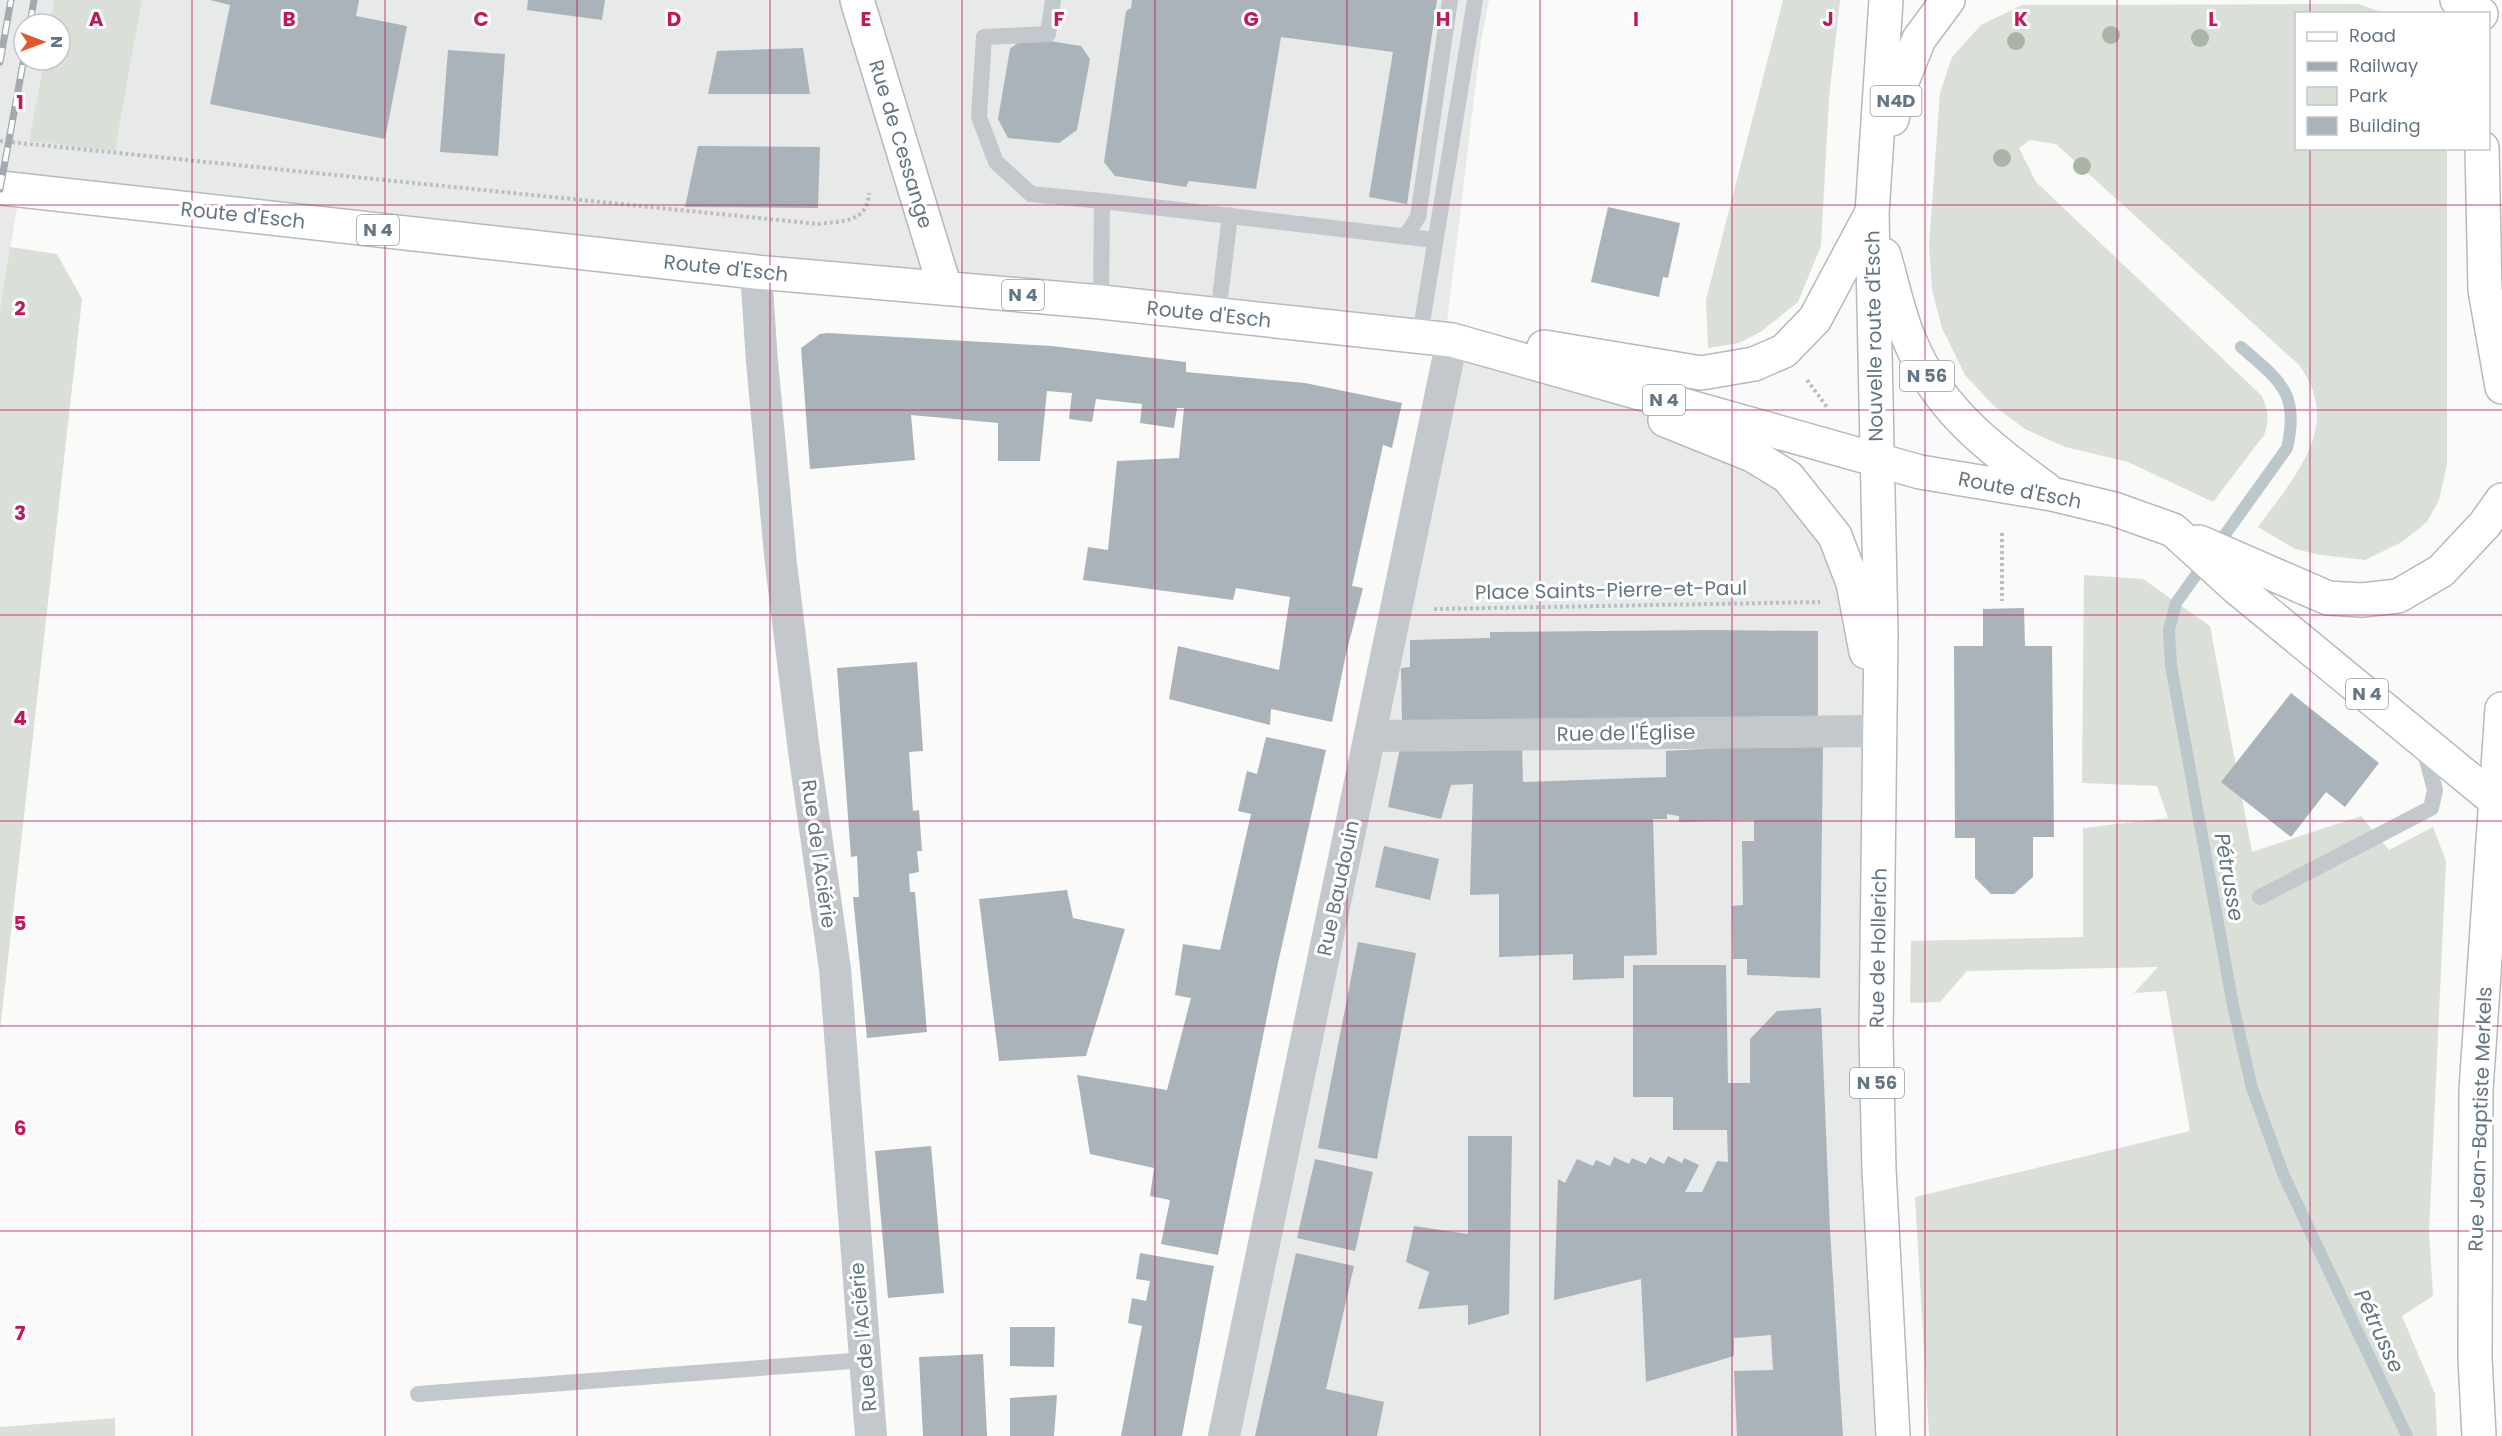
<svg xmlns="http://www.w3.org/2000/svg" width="2502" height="1436" viewBox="0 0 2502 1436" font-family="Poppins,sans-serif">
  <rect width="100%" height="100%" fill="#fafaf8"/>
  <!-- built -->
  <path fill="#e8e9e9" d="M0 0H54L50 24H24V60H44L29 141 115 151 142 0H1489L1481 41 1445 339 20 190 0 310Z
    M1452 340 1717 440 1835 536 1881 731 1893 1436H1224Z"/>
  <!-- green -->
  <path fill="#dadfd7" d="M54 0H142L115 151 29 141 44 60H60V24H50Z
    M1783 0H1840L1829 98 1821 246 1798 302 1762 331 1739 343 1708 348 1706 300Z
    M2359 4 2384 13 2296 14V148L2447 149V464L2439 500 2427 522 2402 542 2365 560 2321 555 2295 549 2258 527C2294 477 2344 426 2299 365L2056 144 2030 140 2019 148 2036 182 2262 396C2268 411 2270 420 2264 435L2213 502 2128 462 2065 447 2025 429 1994 406 1965 375 1942 328 1932 290 1929 245 1940 93 1952 57 1981 25 2022 5Z
    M10 247 57 254 82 299 0 1030V310Z
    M2084 575 2143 579 2210 626 2252 852 2361 816 2389 850 2433 827 2446 861 2429 1232 2433 1296 2402 1316 2435 1394 2437 1436H1929L1915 1197 2190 1131 2166 991 2134 993 2158 967 1967 971 1940 1002 1910 1003 1911 941 2083 937V828L2168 818 2157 786 2082 783Z
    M115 1418V1436H0V1427Z"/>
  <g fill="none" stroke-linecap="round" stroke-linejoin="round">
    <!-- stream -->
    <path stroke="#bbc7cb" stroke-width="12" d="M2241 347C2280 381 2300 393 2287 448L2176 603 2169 630 2171 666 2233 1005 2252 1088 2284 1176 2407 1436"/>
  </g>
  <!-- building -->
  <path fill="#aab3b9" d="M210 0H359L356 16 407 26 385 139 210 104 230 5Z
    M528 0H605L602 20 527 10Z
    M1132 0H1437L1407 204 1369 197 1393 52 1281 37 1256 189 1189 181 1186 187 1115 176 1104 162 1126 11 1131 8Z
    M1025 37 1081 46 1090 59 1077 130 1059 143 1008 138 998 119 1010 49Z
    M803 48 810 94H708L717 51Z
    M448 50 505 54 498 156 440 152Z
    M698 146 820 147 818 208 685 207Z
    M1608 207 1680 223 1668 278 1663 277 1659 297 1591 282Z
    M828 333 1052 346 1186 362V372L1305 383 1402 403 1392 448 1383 445 1352 586 1363 588 1346 654 1332 722 1271 709 1270 725 1169 699 1178 646 1279 670 1290 597 1236 588 1233 600 1083 580 1088 547 1108 550 1117 461 1179 458 1184 408H1177L1174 428 1140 423 1142 404 1096 399 1092 422 1069 419 1072 393 1047 391 1040 461H998V423L911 415 915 460 810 469 801 348 820 334Z
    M2024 608 2025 646H2052L2054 837H2033V877L2014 894H1991L1975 878V838H1955L1954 646H1983V609Z
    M1714 630 1818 631V722L1402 724 1401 668 1410 667V640L1490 638V632Z
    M917 662 923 751 909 752 913 811 919 810 922 851H917L919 872 909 874 910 892H915L927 1032 867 1038 853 897H859L857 856 851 857 837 668Z
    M2291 693 2379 763 2345 807 2326 792 2291 837 2221 782Z
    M1266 737 1326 750 1278 963 1218 1255 1161 1244 1170 1200 1150 1196 1154 1168 1090 1154 1077 1075 1167 1090 1191 998 1175 995 1183 944 1220 950 1251 814 1238 811 1247 771 1257 774Z
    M1401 743 1522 744 1523 782 1666 777V751L1754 746 1823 747 1820 978 1747 975V959H1733L1732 906 1743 905 1742 841H1754V820L1679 822V816L1667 814V819H1653L1657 955 1624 956V978L1573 980V954L1499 957V894L1470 895 1473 784 1451 785 1441 819 1388 807Z
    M1384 846 1439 859 1430 900 1375 887Z
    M1067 890 1073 918 1125 929 1086 1056 999 1061 979 899Z
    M1358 942 1416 953 1377 1159 1318 1148Z
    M1633 965H1726L1728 1083H1750V1039L1777 1011 1821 1008 1830 1231 1843 1436H1737L1734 1371 1773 1370 1771 1335 1734 1338V1356L1646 1382 1641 1279 1554 1300 1558 1179 1565 1183 1577 1159 1593 1166 1596 1160 1610 1166 1614 1157 1629 1164 1632 1158 1646 1164 1650 1157 1664 1164 1668 1156 1682 1163 1684 1158 1699 1165 1685 1192H1702L1717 1161 1728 1162 1727 1130H1673V1097H1633Z
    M1468 1136H1512L1509 1314 1468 1325V1305L1418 1309 1429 1272 1406 1262 1414 1226 1468 1234Z
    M931 1146 944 1293 888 1298 875 1151Z
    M1315 1159 1373 1172 1355 1251 1297 1238Z
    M1140 1253 1214 1266 1182 1436H1121L1142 1326 1128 1323 1132 1298 1146 1301 1150 1281 1136 1279Z
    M1296 1253 1354 1266 1326 1389 1384 1402 1377 1436H1255Z
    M1010 1327H1055L1054 1367 1010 1366Z
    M983 1354 987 1436H923L919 1357Z
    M1057 1395 1054 1436H1010V1398Z"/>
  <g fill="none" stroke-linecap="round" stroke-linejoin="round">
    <!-- secondary casing -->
    <g stroke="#b3babf" stroke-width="36">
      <path id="secondary" d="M857 0 945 288"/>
    </g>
    <!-- primary casing -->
    <g stroke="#b5babe" stroke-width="36">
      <path id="primary" d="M1886 0 1872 213 1881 633 1876 1035 1879 1169 1893 1436
        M2457 0 2481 14
        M1892 119 1899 89 1919 39 1948 0
        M2482 148 2485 290 2502 387
        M0 188 756 272 1101 302 1452 340 1920 472 2052 494 2114 509 2173 530 2237 588 2502 806
        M1884 255C1892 282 1898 313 1909 339 1938 410 1988 446 2047 490
        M1544 347 1701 373 1754 364 1784 351 1815 319 1870 216
        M1665 420 1752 455 1788 477 1835 536 1853 583 1866 652
        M2199 542 2328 598 2362 600 2398 596 2441 571 2485 524 2502 500
        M2479 1436 2475 1358 2476 1090 2502 709"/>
    </g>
    <!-- path -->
    <path stroke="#bbbfc2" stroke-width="4" stroke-dasharray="3 3" stroke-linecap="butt" d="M0 141 818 224C843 221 867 223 869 193
      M1807 380 1827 407
      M2002 533V601
      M1434 609 1820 602"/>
    <!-- service -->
    <path stroke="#c3c8cc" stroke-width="16" d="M1053 0 1048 34 984 37 979 117 996 162 1031 194 1102 201 1101 302
      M1102 201 1435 240
      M1405 237 1418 217 1450 0
      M1218 315 1230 215
      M1420 335 1475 0
      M2260 897 2431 808 2435 790 2423 745
      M418 1394 865 1360"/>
    <!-- minor -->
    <path stroke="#c3c8cc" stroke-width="32" d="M756 272 762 362 781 564 804 751 835 969 871 1436
      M1370 736 1881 731
      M1224 1436 1452 340"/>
    <!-- secondary -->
    <use href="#secondary" stroke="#fff" stroke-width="33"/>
    <!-- primary -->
    <use href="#primary" stroke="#fff" stroke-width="33"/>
    <!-- rail casing -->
    <g stroke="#a2aab0" stroke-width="7">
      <path id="rail" d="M30 24 34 0
        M0 62 11 0
        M0 189 24 58"/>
    </g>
    <!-- rail -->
    <use href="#rail" stroke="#fff" stroke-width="4.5" stroke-dasharray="14" stroke-linecap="butt"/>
  </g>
  <!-- trees -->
  <g fill="#aab4a7">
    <circle cx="2111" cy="35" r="9"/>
    <circle cx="2200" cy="38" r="9"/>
    <circle cx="2016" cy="41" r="9"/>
    <circle cx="2002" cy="158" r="9"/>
    <circle cx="2082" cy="166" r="9"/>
  </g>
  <!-- grid -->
  <path fill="none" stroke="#c2185b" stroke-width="1.5" stroke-opacity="0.55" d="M192 0V1436M385 0V1436M577 0V1436M770 0V1436M962 0V1436M1155 0V1436M1347 0V1436M1540 0V1436M1732 0V1436M1925 0V1436M2117 0V1436M2310 0V14M2310 148V1436M0 205H2502M0 410H2502M0 615H2502M0 821H2502M0 1026H2502M0 1231H2502"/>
  <g text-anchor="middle" stroke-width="6" stroke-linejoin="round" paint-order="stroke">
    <!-- shield labels -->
    <g fill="#fff" stroke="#939fa8" stroke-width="1.5">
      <rect x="1870.5" y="86" width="51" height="30" rx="4.5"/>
      <rect x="357" y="215" width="42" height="30" rx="4.5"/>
      <rect x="1002" y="280" width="42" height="30" rx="4.5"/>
      <rect x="1900" y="361" width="54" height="30" rx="4.5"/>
      <rect x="1643" y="385" width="42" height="30" rx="4.5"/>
      <rect x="2346" y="679" width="42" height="30" rx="4.5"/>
      <rect x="1850" y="1068" width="54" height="30" rx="4.5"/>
    </g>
    <g font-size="18" font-weight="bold" fill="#657683">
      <text x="1896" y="107">N4D</text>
      <text x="378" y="236">N 4</text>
      <text x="1023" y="301">N 4</text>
      <text x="1927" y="382">N 56</text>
      <text x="1664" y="406">N 4</text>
      <text x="2367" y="700">N 4</text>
      <text x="1877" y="1089">N 56</text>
    </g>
    <!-- street labels -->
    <g font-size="20" fill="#657683" stroke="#fff">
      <text transform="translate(901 144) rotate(73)" y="7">Rue de Cessange</text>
      <text transform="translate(243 215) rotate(6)" y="7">Route d'Esch</text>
      <text transform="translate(726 268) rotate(6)" y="7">Route d'Esch</text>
      <text transform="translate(1209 314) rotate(6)" y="7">Route d'Esch</text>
      <text transform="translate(1874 336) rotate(-91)" y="7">Nouvelle route d'Esch</text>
      <text transform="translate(2020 490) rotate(11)" y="7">Route d'Esch</text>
      <text transform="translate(1611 590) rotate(-1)" y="7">Place Saints-Pierre-et-Paul</text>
      <text transform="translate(1626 733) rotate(-1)" y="7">Rue de l'Église</text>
      <text transform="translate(819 854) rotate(82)" y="7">Rue de l'Aciérie</text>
      <text transform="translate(1338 888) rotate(-78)" y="7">Rue Baudouin</text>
      <text transform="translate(1878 948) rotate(-89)" y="7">Rue de Hollerich</text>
      <text transform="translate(2480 1119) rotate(-88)" y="7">Rue Jean-Baptiste Merkels</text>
      <text transform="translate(863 1337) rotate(-95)" y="7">Rue de l'Aciérie</text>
    </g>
    <!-- water labels -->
    <g font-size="21" font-style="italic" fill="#60757c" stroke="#fff">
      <text transform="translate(2229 877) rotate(80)" y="7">Pétrusse</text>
      <text transform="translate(2379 1331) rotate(65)" y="7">Pétrusse</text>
    </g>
  </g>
  <g font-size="20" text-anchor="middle" font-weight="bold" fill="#c2185b" stroke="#fff" stroke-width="6" stroke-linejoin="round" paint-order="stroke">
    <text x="96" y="26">A</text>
    <text x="289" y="26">B</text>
    <text x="481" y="26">C</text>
    <text x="674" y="26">D</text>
    <text x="866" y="26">E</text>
    <text x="1059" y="26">F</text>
    <text x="1251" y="26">G</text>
    <text x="1443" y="26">H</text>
    <text x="1636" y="26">I</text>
    <text x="1828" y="26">J</text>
    <text x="2021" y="26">K</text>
    <text x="2213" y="26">L</text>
    <text x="20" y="109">1</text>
    <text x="20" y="315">2</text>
    <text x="20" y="520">3</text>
    <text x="20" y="725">4</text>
    <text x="20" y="930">5</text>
    <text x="20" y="1135">6</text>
    <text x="20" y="1340">7</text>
  </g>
  <!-- legend -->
  <rect x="2295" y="12" width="195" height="138" fill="#ffffff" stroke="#c1c8cd" stroke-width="1.5"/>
  <rect x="2307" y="32" width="30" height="9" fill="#ffffff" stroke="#c1c8cd" stroke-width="1.5"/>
  <text x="2349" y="42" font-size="18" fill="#657683">Road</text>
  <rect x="2307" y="62" width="30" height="9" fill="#a2aab0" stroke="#c1c8cd" stroke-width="1.5"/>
  <text x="2349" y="72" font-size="18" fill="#657683">Railway</text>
  <rect x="2307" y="87" width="30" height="18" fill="#dadfd7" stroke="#c1c8cd" stroke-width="1.5"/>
  <text x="2349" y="102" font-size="18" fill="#657683">Park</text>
  <rect x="2307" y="117" width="30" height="18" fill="#aab3b9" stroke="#c1c8cd" stroke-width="1.5"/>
  <text x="2349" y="132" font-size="18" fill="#657683">Building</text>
  <!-- north arrow -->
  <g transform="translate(42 42) rotate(90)"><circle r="28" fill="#ffffff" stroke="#c1c8cd" stroke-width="1.5"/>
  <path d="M0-4.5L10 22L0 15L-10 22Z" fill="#e4572e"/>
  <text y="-9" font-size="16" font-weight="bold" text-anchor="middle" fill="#657683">N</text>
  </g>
</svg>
